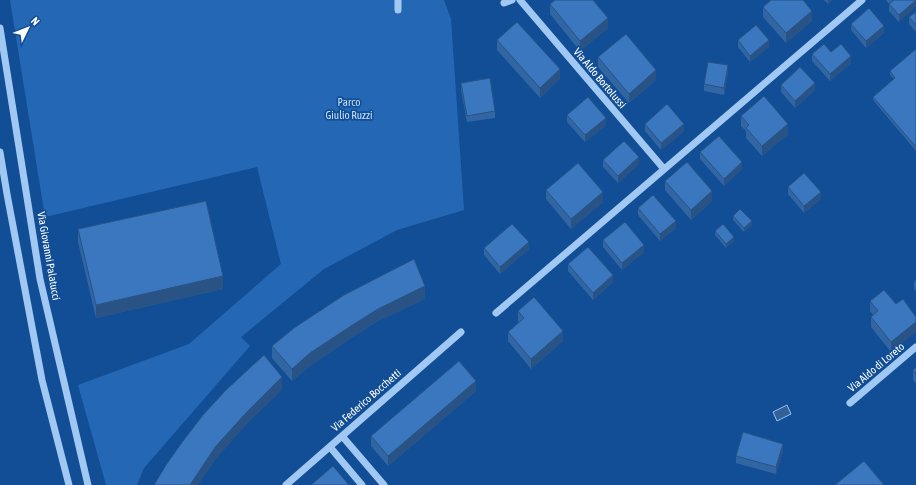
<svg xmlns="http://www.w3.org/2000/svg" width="916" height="485" viewBox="0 0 916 485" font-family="'Asap Condensed',sans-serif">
  <rect width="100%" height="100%" fill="#114e96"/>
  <!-- green -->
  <path fill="#2468b5" d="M10 0H444L451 19 464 210 397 230 324 269 241 337 250 346 144 468 137 485H106L78 385 189 344 281 264 257 167 45 217Z"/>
  <!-- water -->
  <path fill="#346095" stroke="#92c3f7" d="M787 405 791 414 777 421 773 412Z"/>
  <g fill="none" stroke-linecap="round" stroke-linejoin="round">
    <!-- minor -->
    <path stroke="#a0c8f3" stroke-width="7" d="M398 0V10
      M520 0 664 169
      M504 3 512 0
      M0 28 40 279 88 485
      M0 152 7 194 42 380 69 485
      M496 313 862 0
      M850 403 916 347
      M342 436 384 485
      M330 447 362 485
      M286 485 461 332"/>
  </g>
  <!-- wall -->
  <path fill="#3266a3" d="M824 0H832L828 4Z
    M886 0H916L899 22 889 11V4Z
    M550 4 608 28 580 51 550 14Z
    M763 7 812 21 786 43 763 17Z
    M916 12V32L909 24V17Z
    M851 24 884 33 866 48 851 30Z
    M497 40 560 79 540 98 497 50Z
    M738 40 769 47 750 62 738 47Z
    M916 49V151L873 100V97L894 79 890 75V71Z
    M831 52 851 63 830 81 812 61V54Z
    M598 57 656 80 629 103 598 67Z
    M728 72 724 95 704 91V84Z
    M461 83 495 111V118L467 122 461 90Z
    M781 85 815 90 795 108 781 92Z
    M567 115 606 125 585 142 567 122Z
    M741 116 788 134 762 156 746 138V131L741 126Z
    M645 124 684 131 661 150 645 131Z
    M700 152 742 169 724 186 700 159Z
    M603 160 639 164 618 183 603 167Z
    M665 181 712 201 691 220 665 190Z
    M788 187 821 199 804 213 788 194Z
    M546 190 603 202 571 229 546 199Z
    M638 208 676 228 660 241 638 215Z
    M733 216 752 225 744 232 733 220Z
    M78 229 223 289 96 318 78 242Z
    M715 231 734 241 726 248 715 235Z
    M603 240 644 252 622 270 603 247Z
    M484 248 529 249 500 274 484 255Z
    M568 264 613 282 593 300 568 271Z
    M916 280V291L914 289V282Z
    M425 299 378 321 351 338 310 366 292 381 272 358V346Z
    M870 301 896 304 891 352 871 327V317L873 315 870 311Z
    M518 311 563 341 531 369 508 341V332L519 322 518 321Z
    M916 367V384L913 380V370Z
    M476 391 388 466 371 446V436Z
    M783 451 776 474 736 463V456Z"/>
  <!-- shaded-wall -->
  <path fill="#295385" d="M828 0H832L828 4Z
    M916 0V7L899 22V15Z
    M812 11V21L786 43V33Z
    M608 18V28L580 51V41Z
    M884 26V33L866 48V41Z
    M769 40V47L750 62V56Z
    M851 56V63L830 81V74Z
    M728 65V72L724 95V88Z
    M560 69V79L540 98V88Z
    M656 70V80L629 103V94Z
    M815 83V90L795 108V101Z
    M606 118V125L585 142V135Z
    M684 124V131L661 150V143Z
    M788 124V134L762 156V146Z
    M639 157V164L618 183V176Z
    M742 162V169L724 186V179Z
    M712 191V201L691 220V210Z
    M603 192V202L571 229V219Z
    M821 192V199L804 213V206Z
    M676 221V228L660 241V234Z
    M752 221V225L744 232V228Z
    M734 237V241L726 248V244Z
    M529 242V249L500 274V267Z
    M644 245V252L622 270V263Z
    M613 275V282L593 300V293Z
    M223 276V289L96 318V305Z
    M425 286V299L378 321 351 338 310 366 292 381V369L310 353 351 326 378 309Z
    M916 322V332L891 352V342Z
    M563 331V341L531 369V359Z
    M282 377V390L246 425 216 459 198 485H190L216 446 246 413Z
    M476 381V391L388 466V456Z
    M783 444V451L776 474V467Z"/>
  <!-- building -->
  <path fill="#3a77be" stroke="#295385" d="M555 0H593L608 18 580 41 550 4Z
    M771 0H803L812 11 786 33 763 7Z
    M892 0H916L899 15 889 4 893 1Z
    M869 8 884 26 866 41 851 24Z
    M916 12V25L909 17Z
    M517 22 560 69 540 88 497 40Z
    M756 25 769 40 750 56 738 40Z
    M626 34 656 70 629 94 598 57Z
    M824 44 831 52 841 44 851 56 830 74 812 54Z
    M916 49V147L873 97 895 78 890 71Z
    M708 62 728 65 724 88 704 84Z
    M800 67 815 83 795 101 781 85Z
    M490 78 495 111 467 116 461 83Z
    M764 96 788 124 762 146 746 128 749 125 741 116Z
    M588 97 606 118 585 135 567 115Z
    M667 104 684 124 661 143 645 124Z
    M719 136 742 162 724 179 700 152Z
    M624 141 639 157 618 176 603 160Z
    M687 162 712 191 691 210 665 181Z
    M578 163 603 192 571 219 546 190Z
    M804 173 821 192 804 206 788 187Z
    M653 195 676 221 660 234 638 208Z
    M206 201 223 276 96 305 78 229Z
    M740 209 752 221 744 228 733 216Z
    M625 222 644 245 622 263 603 240Z
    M512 224 529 242 500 267 484 248Z
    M723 224 734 237 726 244 715 231Z
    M588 247 613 275 593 293 568 264Z
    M414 259 425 286 378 309 351 326 310 353 292 369 272 346 294 328 344 295Z
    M884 290 896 304 903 299 916 317V322L891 342 871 317 878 311 870 301Z
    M534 297 563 331 531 359 508 332 524 318 518 311Z
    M264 355 282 377 246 413 216 446 190 485H154L166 465 183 441 203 415 226 390Z
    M459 361 476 381 388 456 371 436Z
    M916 367V374L913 370Z
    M743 432 783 444 776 467 736 456Z
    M864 461 884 485H835Z
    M333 466 349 485H311Z"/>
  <g text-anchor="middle" stroke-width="3.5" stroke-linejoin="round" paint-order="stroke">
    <!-- street labels -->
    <g font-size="11" fill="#fff" stroke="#114e96">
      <text transform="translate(600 78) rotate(50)" y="4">Via Aldo Bortolussi</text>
      <text transform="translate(49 256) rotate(80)" y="4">Via Giovanni Palatucci</text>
      <text transform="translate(876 367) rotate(-40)" y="4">Via Aldo di Loreto</text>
      <text transform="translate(366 400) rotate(-41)" y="4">Via Federico Bocchetti</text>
    </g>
    <!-- park labels -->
    <g font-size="11" fill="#c8e1fd" stroke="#114e96">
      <text x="349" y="106">Parco<tspan x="349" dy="13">Giulio Ruzzi</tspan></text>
    </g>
  </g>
  <!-- north arrow -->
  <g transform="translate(28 28) rotate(47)" stroke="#114e96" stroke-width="3" paint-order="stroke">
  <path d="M0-3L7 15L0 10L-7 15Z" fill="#ffffff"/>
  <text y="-6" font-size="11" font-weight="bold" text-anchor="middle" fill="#ffffff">N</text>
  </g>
</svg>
